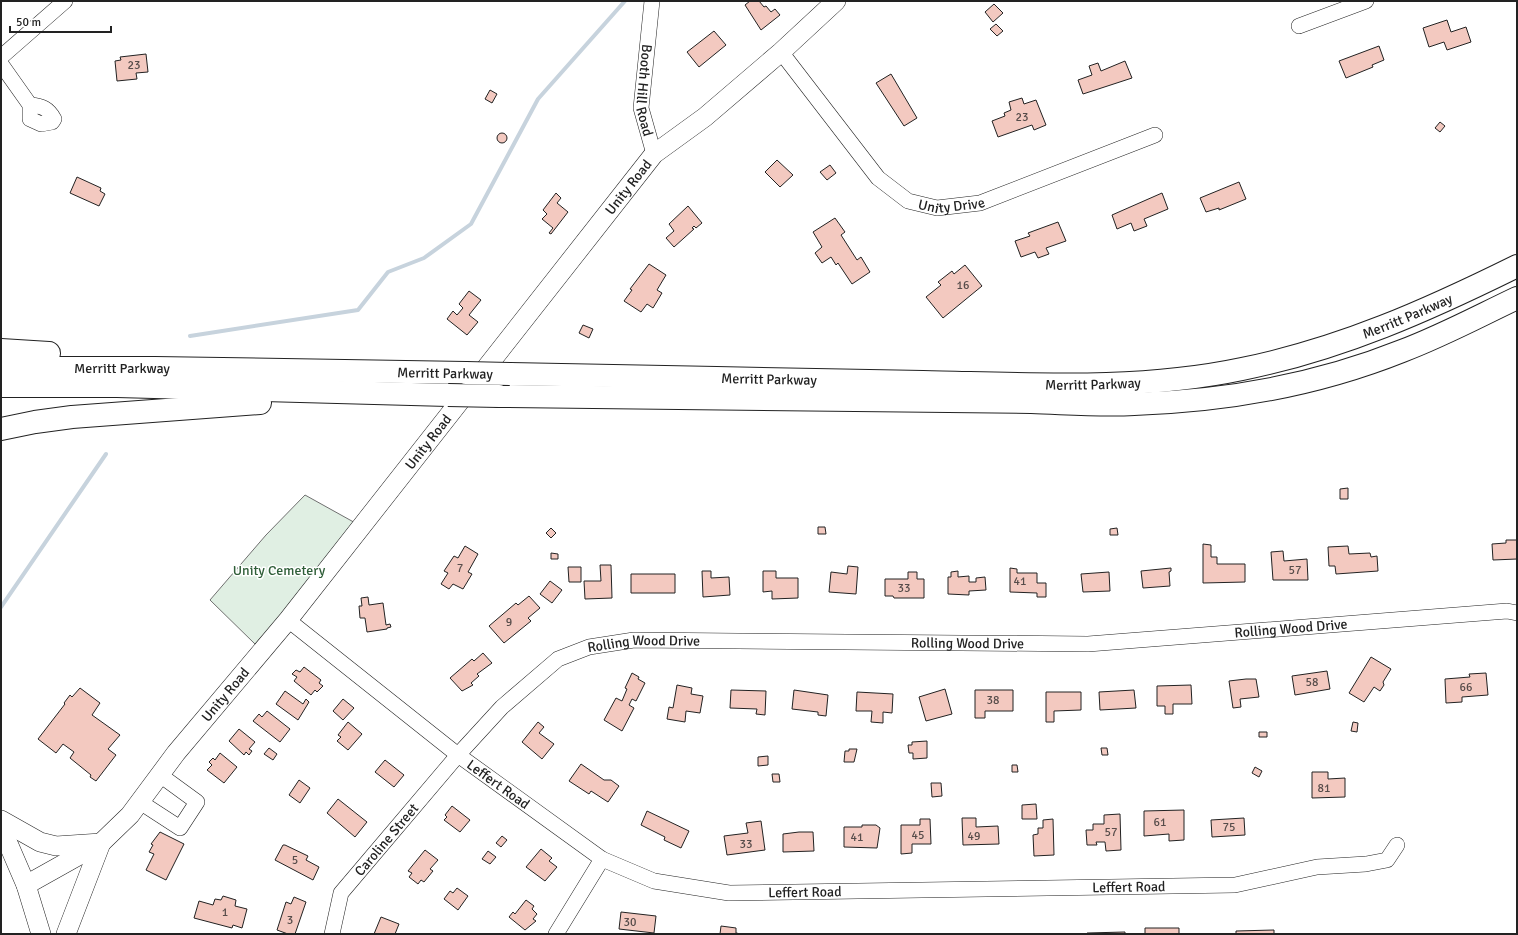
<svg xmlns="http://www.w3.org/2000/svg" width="1518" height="935" viewBox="0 0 1518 935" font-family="Signika,sans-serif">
  <rect width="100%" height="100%" fill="#fff"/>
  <!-- green -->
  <path fill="#e0efe3" stroke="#6f6f6f" d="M305 495 359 525 297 599 255 644 210 600 266 535Z"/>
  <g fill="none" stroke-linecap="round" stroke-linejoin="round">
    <!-- stream -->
    <path stroke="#c7d3dd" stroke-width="4" d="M190 336 358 310 388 272 424 258 471 224 538 99 625 1
      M1 607 106 454"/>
  </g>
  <!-- building -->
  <path fill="#f3c9c0" stroke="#222" d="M750 1H759L764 7 766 6 771 12 775 9 780 15 761 30 745 5Z
    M994 4 1003 13 993 22 985 12Z
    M1447 20 1451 32 1466 27 1471 42 1447 50 1444 42 1429 47 1423 28Z
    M996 24 1003 31 997 36 990 29Z
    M714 31 726 45 699 67 687 52Z
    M1379 46 1384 60 1372 65 1373 67 1346 78 1339 61Z
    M146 54 148 72 136 73 137 79 117 81 115 61 121 60 120 57Z
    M1125 61 1132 78 1083 94 1078 80 1092 75 1089 66 1098 63 1101 71Z
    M891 74 917 118 904 126 876 83Z
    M490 90 497 94 492 103 485 99Z
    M1022 98 1024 104 1036 100 1046 125 1034 130 1032 125 998 137 992 121 1005 116 1004 113 1011 110 1009 102Z
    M1440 122 1445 126 1440 132 1435 128Z
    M497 138a5 5 0 1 1 10 0a5 5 0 1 1-10 0Z
    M777 160 793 175 780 187 765 172Z
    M830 165 836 173 827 180 820 172Z
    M77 177 101 188 100 191 105 194 99 206 70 193Z
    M1239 182 1246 199 1219 210V208L1206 212 1200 198Z
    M556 193 561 198 557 203 568 212 551 234 549 233 553 228 542 219 547 214 543 210Z
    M1162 193 1168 209 1144 219 1147 226 1134 231 1131 223 1117 229 1112 215Z
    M688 206 702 223 696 228 694 226 692 228 694 229 674 247 666 238 674 231 669 224Z
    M835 218 845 232 841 235 857 260 861 257 870 272 852 284 838 263 836 265 831 257 822 263 815 253 822 247 813 232Z
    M1058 222 1066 241 1046 248 1049 254 1038 258 1035 252 1021 257 1015 241 1030 236 1028 233Z
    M649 264 666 275 657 290 662 293 653 308 647 304 641 312 624 301 632 290 630 289Z
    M965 265 982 286 943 318 926 297 941 285 938 282 952 271 954 274Z
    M469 291 481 300 469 315 478 322 467 335 447 319 453 311 457 315 463 308 459 304Z
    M583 325 593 329 589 338 579 333Z
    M1348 488V499H1340V489Z
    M818 527H825L826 534H818Z
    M551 528 556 533 551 538 546 533Z
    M1117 528 1118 535H1110V529Z
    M1506 540H1517V559L1493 560 1492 544 1506 543Z
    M1203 544 1211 545V557H1217V564H1245V582L1203 583Z
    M465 546 478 554 468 572 472 574 463 589 453 584 449 589 441 584 448 573 444 571 454 556 458 558Z
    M1348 546 1349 554 1370 553 1371 557 1377 556 1378 571 1336 574 1335 566H1329L1328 547Z
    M1283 551 1284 561 1307 559 1308 580H1273L1271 552Z
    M551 553 558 554V559H551Z
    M600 565H611L612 598 585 599 584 581H601Z
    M848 566 858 567 856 594 829 592 831 572 847 574Z
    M568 567H581V582H569Z
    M1010 568 1017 569V573H1037V583H1046V597H1037V593L1010 592Z
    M1171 568V571L1169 572 1170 586 1143 588 1141 571Z
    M702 571H711V578L729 577 730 595 703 597Z
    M763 571H776V578H798V598L772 599V591L763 592Z
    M958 571V577L969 576V582H976V578L985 577 986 590 969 591V595L948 594V577H951V572Z
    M908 572H917V579H924V598H894L893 596H885V579H908Z
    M1109 572 1110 591 1083 592 1081 574Z
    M631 574H675V593H631Z
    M550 581 562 590 552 603 540 594Z
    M529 596 540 608 528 618 531 621 504 643 489 626 516 603 518 605Z
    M368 597 369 605 383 603 386 625 390 624 391 627 387 628V629L367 632 365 618H360L359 606H362L361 598Z
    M483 653 492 663 477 674 479 676 471 683 473 685 462 691 450 678 472 659 474 661Z
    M1371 657 1391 669 1383 682 1384 685 1380 691 1374 687 1364 702 1349 693Z
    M304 667 321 680 319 683 323 686 317 692 315 690 311 695 294 681 297 677 292 674 296 670 300 672Z
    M1327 671 1330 689 1295 695 1292 676Z
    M632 673 639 677 638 679 645 683 636 701 632 699 629 705 634 708 622 731 604 720 616 698 622 701 627 689 625 688Z
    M1486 673 1488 695 1462 697V702L1446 703 1445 679 1470 677 1469 674Z
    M1246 679H1256L1259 697 1240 699 1241 707 1233 708 1229 681Z
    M677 685 692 688 691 694 703 696 700 713 686 711 685 722 667 719 669 707 673 708Z
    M1191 685 1192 704H1173V714H1165V706H1157V686Z
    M80 688 100 703 92 715 120 735 108 749 116 755 96 781 90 777 91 775 70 758 74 752 63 744 56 753 38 739 65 704 64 703 70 695 72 697Z
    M945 689 952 714 926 721 919 697Z
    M731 690 766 691 765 715 756 714 757 709 730 708Z
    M794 690 828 695 826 716 818 715V712L792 709Z
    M975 690H1013V711H985V718H975Z
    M1134 690 1136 708 1100 710 1099 692Z
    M285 691 303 704 306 699 309 702 298 720 276 704Z
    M857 692 893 694 892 713 883 712V723L871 722 872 711H856Z
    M1046 692H1081V710L1054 711V722H1046Z
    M343 699 354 708 343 720 333 711Z
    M267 711 290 729 280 742 253 721 259 714 262 717Z
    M348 722 362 734 348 750 337 741 341 737 338 735Z
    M538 722 544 727 539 733 554 744 542 759 522 742Z
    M1353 722 1358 723 1357 732 1351 731Z
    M239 729 255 742 249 749 252 751 249 755 246 752 244 755 229 741Z
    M1259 732H1267V737H1259Z
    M927 741V758L913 759V753H909L908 745H912V742Z
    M269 748 277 754 273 760 264 754Z
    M1101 748H1107L1108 755H1102Z
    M849 749H857L854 762H844L845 751H849Z
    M220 753 237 767 224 783 207 770 212 765 209 762 213 758 215 760Z
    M768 756V765L758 766V757Z
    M385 760 404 775 394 787 375 772Z
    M581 764 604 780H611L619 786 608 802 591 791 589 794 569 781Z
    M1012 765H1017L1018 772H1012Z
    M1255 767 1262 771 1259 777 1252 773Z
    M1312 772H1328V779L1345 778V797L1312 798Z
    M772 774H779L780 782H773Z
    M299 780 310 788 300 803 289 795Z
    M931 783H941L942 796 932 797Z
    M338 799 367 822 355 837 327 813Z
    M1036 804 1037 819H1022V805Z
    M452 806 470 820 460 832 444 820 447 817 445 815Z
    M1184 810V840L1169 841V834L1144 836V811Z
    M647 811 689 831 681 848 664 840 665 837 641 825Z
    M1120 814 1121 850 1106 851 1105 842H1096L1097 845H1087L1086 830H1093V824H1104V815Z
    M962 818H976V827L998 826 999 844 963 845Z
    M1244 818 1245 835 1212 837 1211 820Z
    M920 819H930L931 844H912V853L901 854V825H920Z
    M1053 819 1054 855 1034 856 1033 835 1038 834V828H1043V820Z
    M761 821 765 850 727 855 724 836 748 833 746 823Z
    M862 825H876L880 828 877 848 844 847V827H862Z
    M160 832 184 844 166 880 146 870 154 854 149 852 153 845 151 844Z
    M799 832H813L814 851 783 852V834Z
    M502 836 507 840 501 847 496 843Z
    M283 845H285L308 856 306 860 319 867 313 880 275 860Z
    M541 849 552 858 549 861 557 867 545 881 526 867Z
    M425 850 438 860 430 869 433 871 424 882 421 880 418 884 409 877 412 873 408 871Z
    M488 851 496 857 490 864 482 859Z
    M457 888 468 896 458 910 444 899 450 891 453 893Z
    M223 896 236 900 235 906 247 909 242 928 233 925 232 928 194 918 199 901 213 905 215 899 221 900Z
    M294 897 306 902 295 934H288L277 930 286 902 291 904Z
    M526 900 534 906 532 909 537 914 533 919 536 921 525 930 509 917 513 912 515 914Z
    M621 912 656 916 654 933 619 929Z
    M381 917 399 924 395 934H374Z
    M721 926 736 928V933L741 934H720Z
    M1145 928H1179V934H1145Z
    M1274 930V934H1236V931Z
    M1125 932V934H1087V933Z"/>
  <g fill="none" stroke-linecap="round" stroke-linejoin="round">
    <!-- minor casing -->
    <g stroke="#222" stroke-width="16">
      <g id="minor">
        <path id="s1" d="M652 1 641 108 654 154"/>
        <path d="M1299 26 1366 1"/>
        <path id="s2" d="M781 52 878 178 908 201 937 208 980 203 1155 135"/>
        <path d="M1 57 65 1"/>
        <path d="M1 64 30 105V119L41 124 52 122 54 119C48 108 42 106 30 105"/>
        <path id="s3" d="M288 620 458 755 602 859 654 881 729 893 1235 885 1317 867 1366 864 1387 860 1397 845"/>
        <path d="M140 802 180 828 197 802 160 775"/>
        <path id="s4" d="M332 934 341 893 458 755 502 707 558 659 589 647 634 640 1088 644 1507 611 1517 613"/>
        <path d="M556 934 602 859"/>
      </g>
    </g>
    <!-- major casing -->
    <g stroke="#222" stroke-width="20">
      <g id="major">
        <path d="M1 820 40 842 56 846 101 843 66 934"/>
        <path d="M1 827 26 885 41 934"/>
        <path id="s5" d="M26 885 101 843 130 815 176 753 288 620 654 154 705 117 781 52 836 1"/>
      </g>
    </g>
    <!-- highway casing -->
    <g stroke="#222" stroke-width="24">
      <g id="highway">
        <path d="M1 350 49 353"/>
        <path id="s6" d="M1 368H155L466 373"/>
        <path id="s7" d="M510 374C648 377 785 379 923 382 1029 384 1138 391 1242 369 1341 349 1428 310 1517 266"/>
        <path d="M1 386H117L448 395"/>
        <path d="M499 396 1031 402C1065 403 1100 406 1134 404 1225 401 1317 385 1402 351 1442 336 1479 316 1517 298"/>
        <path d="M1 429 35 422 72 417 260 403"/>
      </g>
    </g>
    <!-- minor -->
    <use href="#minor" stroke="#fff" stroke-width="15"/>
    <!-- major -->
    <use href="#major" stroke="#fff" stroke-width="19"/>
    <!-- highway -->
    <use href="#highway" stroke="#fff" stroke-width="22"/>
    <!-- highway-bridge casing -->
    <g stroke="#222" stroke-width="24" stroke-linecap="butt">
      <path id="highway-bridge" d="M466 373 510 374
        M448 395 499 396"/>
    </g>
    <!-- highway-bridge -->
    <use href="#highway-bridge" stroke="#fff" stroke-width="22"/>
  </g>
  <g text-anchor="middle" stroke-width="3" stroke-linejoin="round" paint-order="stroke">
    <!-- number labels -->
    <g font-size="12" fill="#564c4a">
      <text x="134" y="69">23</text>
      <text x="1022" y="121">23</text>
      <text x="963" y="289">16</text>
      <text x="460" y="572">7</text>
      <text x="1295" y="574">57</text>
      <text x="1020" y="585">41</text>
      <text x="904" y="592">33</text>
      <text x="509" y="626">9</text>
      <text x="1312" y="686">58</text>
      <text x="1466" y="691">66</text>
      <text x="993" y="704">38</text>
      <text x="1324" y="792">81</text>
      <text x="1160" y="826">61</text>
      <text x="1229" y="831">75</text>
      <text x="1111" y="836">57</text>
      <text x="918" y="839">45</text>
      <text x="974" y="840">49</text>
      <text x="857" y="841">41</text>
      <text x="746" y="848">33</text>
      <text x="295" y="864">5</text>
      <text x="225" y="916">1</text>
      <text x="290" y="924">3</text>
      <text x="630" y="926">30</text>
    </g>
    <!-- street labels -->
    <g font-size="14" fill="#222" stroke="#fff">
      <text dy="5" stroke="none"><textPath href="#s1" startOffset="90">Booth Hill Road</textPath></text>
      <text dy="5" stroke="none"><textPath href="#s5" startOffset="928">Unity Road</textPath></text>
      <text dy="5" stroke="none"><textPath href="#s2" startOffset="241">Unity Drive</textPath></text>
      <text dy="5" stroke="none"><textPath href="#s7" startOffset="907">Merritt Parkway</textPath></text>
      <text dy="5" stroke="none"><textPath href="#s6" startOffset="121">Merritt Parkway</textPath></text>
      <text transform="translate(445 373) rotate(1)" y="5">Merritt Parkway</text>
      <text dy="5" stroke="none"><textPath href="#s7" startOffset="259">Merritt Parkway</textPath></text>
      <text dy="5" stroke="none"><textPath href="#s7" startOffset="583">Merritt Parkway</textPath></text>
      <text dy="5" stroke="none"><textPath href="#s5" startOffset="604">Unity Road</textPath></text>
      <text dy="5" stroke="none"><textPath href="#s4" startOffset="1098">Rolling Wood Drive</textPath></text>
      <text dy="5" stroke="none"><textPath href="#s4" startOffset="774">Rolling Wood Drive</textPath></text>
      <text dy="5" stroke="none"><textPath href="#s4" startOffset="450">Rolling Wood Drive</textPath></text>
      <text dy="5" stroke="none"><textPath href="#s5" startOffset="280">Unity Road</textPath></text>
      <text dy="5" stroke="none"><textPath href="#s3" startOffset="267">Leffert Road</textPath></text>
      <text dy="5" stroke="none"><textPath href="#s4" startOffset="112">Caroline Street</textPath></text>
      <text dy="5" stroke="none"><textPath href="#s3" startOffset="927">Leffert Road</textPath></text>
      <text dy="5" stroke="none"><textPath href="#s3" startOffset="603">Leffert Road</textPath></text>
    </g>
    <!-- park labels -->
    <g font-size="14" fill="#2f5e38" stroke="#fff">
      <text x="279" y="575">Unity Cemetery</text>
    </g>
  </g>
  <!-- border -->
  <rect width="1518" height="935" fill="none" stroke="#222222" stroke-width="4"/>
  <!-- scale -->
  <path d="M10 26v6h101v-6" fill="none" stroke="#222222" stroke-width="2"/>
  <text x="16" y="26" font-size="12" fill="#222222" stroke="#ffffff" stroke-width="3" paint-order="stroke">50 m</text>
</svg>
